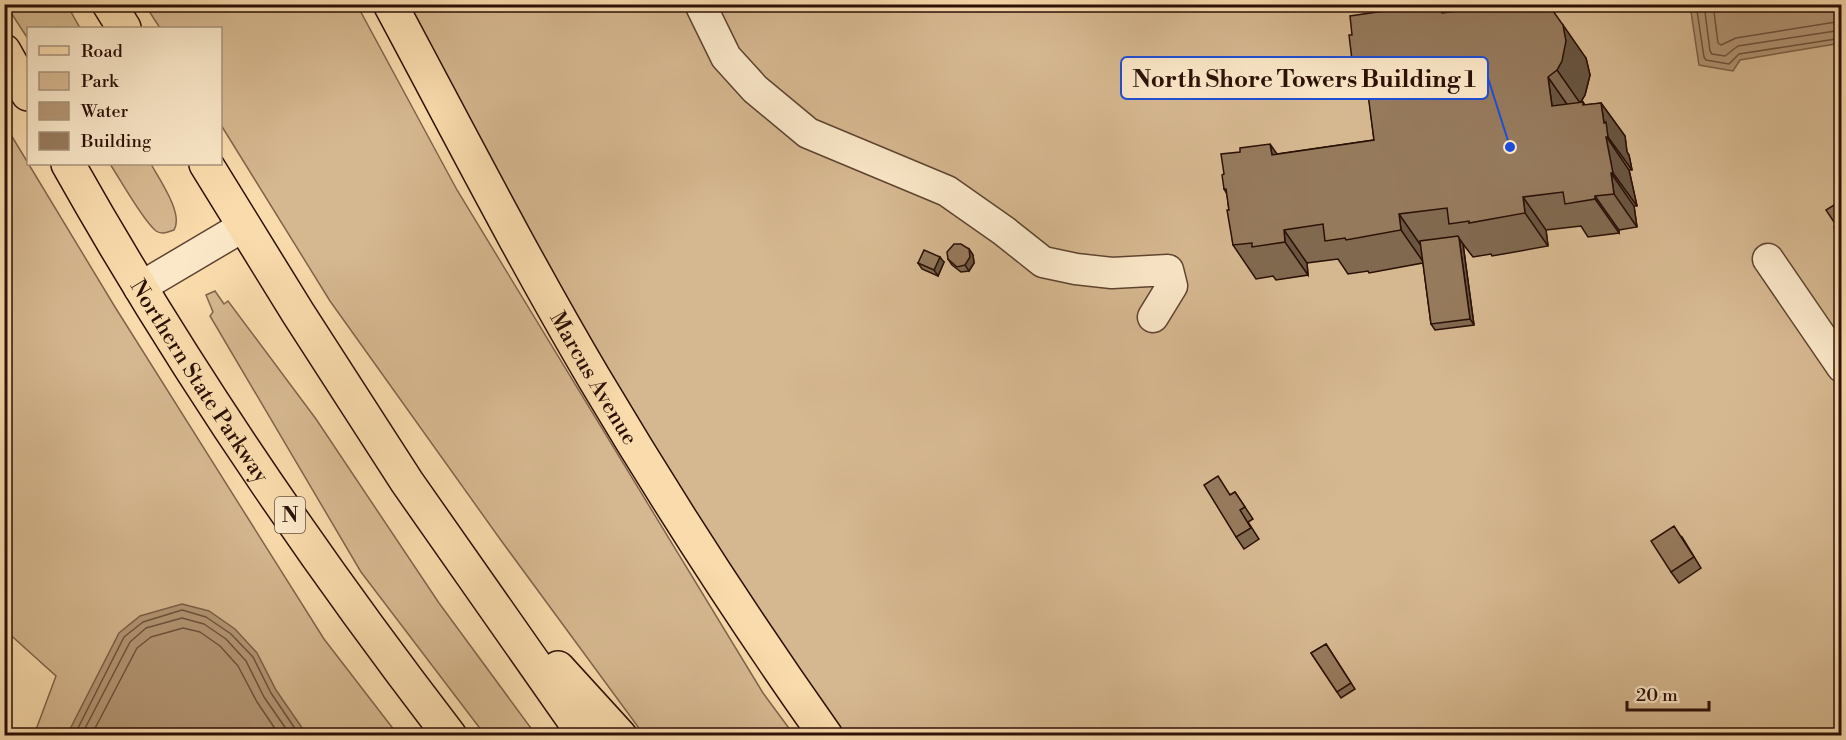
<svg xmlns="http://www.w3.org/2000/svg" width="1846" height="740" viewBox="0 0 1846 740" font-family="'Libre Bodoni',serif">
  <rect width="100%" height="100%" fill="#f9dbac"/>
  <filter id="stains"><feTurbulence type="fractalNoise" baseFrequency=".00333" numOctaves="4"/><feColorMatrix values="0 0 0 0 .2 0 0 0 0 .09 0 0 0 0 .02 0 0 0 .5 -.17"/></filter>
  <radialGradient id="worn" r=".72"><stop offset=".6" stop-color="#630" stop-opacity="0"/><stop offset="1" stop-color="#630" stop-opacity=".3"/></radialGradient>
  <!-- green -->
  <path fill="#d6b890" stroke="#80644b" stroke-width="1.5" d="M6 5H67L80 28H28V39Z
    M145 5H357L457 190 763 693 794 735H644L500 539 330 301 221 125 220 28H160Z
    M390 5H1841V735H826Z
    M5 125 115 307 324 639 398 735H34L56 676 5 630Z
    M110 164H151C159 179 184 214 174 230 168 232 162 235 156 231 143 221 120 179 110 164Z
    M215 291 224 304 228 301 316 419 439 603 536 735H485L361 572 210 316 213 312 206 295Z"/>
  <!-- water -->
  <path fill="#b39674" stroke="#7d6048" stroke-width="1.5" d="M1690 5H1841V43L1740 60 1733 71 1699 65Z
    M182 604 209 611 235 629 257 653 276 690 307 735H67L119 633 140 616Z"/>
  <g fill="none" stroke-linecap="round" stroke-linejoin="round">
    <!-- shore -->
    <path stroke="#6f533d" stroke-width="1.5" d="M1696 4 1704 57 1706 60 1729 64 1739 54 1842 38
      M1704 4 1710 51 1712 54 1725 56 1738 46 1842 30
      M1713 4 1718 43 1721 45 1736 38 1842 21
      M74 736 124 637 143 622 182 610 206 617 231 634 253 657 271 693 300 736
      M81 736 130 642 146 628 182 618 204 624 226 639 246 661 264 697 291 736
      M91 736 137 648 151 637 183 628 200 632 220 646 238 666 257 702 280 736"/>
    <!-- minor casing -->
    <g stroke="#5e4330" stroke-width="33">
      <path id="minor" d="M700 4 726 57 755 89 808 133 947 191 1004 231 1043 262 1076 269 1112 273 1168 270 1172 286 1153 317
        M1768 259 1842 367
        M139 288 244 226"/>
    </g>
    <!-- major casing -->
    <g stroke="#2b1006" stroke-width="36">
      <g id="major">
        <path id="s1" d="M390 4C457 129 522 256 594 378 667 501 744 620 826 736"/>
      </g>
    </g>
    <!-- highway casing -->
    <g stroke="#2b1006" stroke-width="36">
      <g id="highway">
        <path d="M109 4 124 28"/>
        <path d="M4 51 28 94"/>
        <path id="s2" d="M68 164C180 363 310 554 450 736"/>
        <path d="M206 164 298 313 407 482 585 736"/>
        <path d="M558 668 620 736"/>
      </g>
    </g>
    <!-- minor -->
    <use href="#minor" stroke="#fbe8c9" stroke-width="30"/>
    <!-- major -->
    <use href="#major" stroke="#f9dbac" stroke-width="33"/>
    <!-- highway -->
    <use href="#highway" stroke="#f9dbac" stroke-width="33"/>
  </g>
  <!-- wall -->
  <path fill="#81694f" stroke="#2b1006" stroke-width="1.5" d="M1432 4H1442L1447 12 1586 58 1590 75 1585 95 1581 102 1585 105 1601 103 1625 136 1627 152 1629 155 1632 170H1629L1637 206H1634L1637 227 1619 230V233L1588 237 1581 226 1546 230 1548 246 1492 256 1491 254 1473 257 1463 244 1474 325 1435 330 1431 324 1423 263 1369 273 1368 271 1348 274 1338 259 1307 263 1308 275 1276 280 1273 276 1256 279 1233 245 1227 194 1224 189 1277 154 1374 140 1368 90 1353 68 1352 35Z
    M969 249 973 255 974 263 969 271 961 272 952 265 948 259Z
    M944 262 938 276 922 269 918 263Z
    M1235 492 1253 519 1248 522 1259 539 1244 549 1236 537 1230 495Z
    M1682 537 1701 568 1679 583 1671 572Z
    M1326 644 1355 689 1341 698 1311 653Z"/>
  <!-- shaded-wall -->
  <path fill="#695540" stroke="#2b1006" stroke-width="1.5" d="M1441 4H1442L1464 36 1442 13Z
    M1563 25 1586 58 1590 75 1585 95 1580 103 1557 70Z
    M1548 77 1571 110 1552 106Z
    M1583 102 1629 170 1637 206 1613 173 1583 105Z
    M1601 103 1625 136 1627 152 1629 155 1632 170 1608 137 1604 123Z
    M1270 144 1293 177 1272 155Z
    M1611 173 1634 206 1637 227 1614 194Z
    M1595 196 1619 230V233L1595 199Z
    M1523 197 1546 230 1548 246 1525 213Z
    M1399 214 1422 247 1424 263 1401 230Z
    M1284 230 1307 263 1308 275 1285 242Z
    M1459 238 1463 244 1474 325 1470 319Z
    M969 249 973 255 974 263 969 271 965 265Z
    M940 257 944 262 938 276 934 270Z"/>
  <!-- building -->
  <path fill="#967a5c" stroke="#2b1006" stroke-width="1.5" d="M1432 4H1441L1442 13 1492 7 1496 4H1545L1551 8 1563 25 1566 41 1562 61 1557 70 1548 77 1552 106 1583 102V105L1601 103 1604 123 1606 122 1608 137H1606L1613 173H1611L1614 194 1595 196V199L1565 204 1563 192 1523 197 1525 213 1469 223V221L1449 224 1447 208 1399 214 1401 230 1346 240 1345 238 1325 241 1323 224 1284 230 1285 242 1252 247V243L1233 245 1227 210H1229L1226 189H1224L1222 175 1224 174 1221 154 1240 152V148L1270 144 1272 155 1374 140 1366 79 1360 80 1358 67 1353 68 1349 35H1352L1350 16Z
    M1842 200V239L1834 227 1836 225 1826 210Z
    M1458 236 1459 238 1470 319 1431 324 1420 241Z
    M954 244H961L969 249 970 257 965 265 957 267 948 259 947 252Z
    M924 250 940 257 934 270 918 263Z
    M1218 476 1230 495 1235 492 1245 507 1240 510 1251 528 1236 537 1204 485Z
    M1674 526 1694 557 1671 572 1651 541Z
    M1326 644 1351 683 1337 692 1311 653Z"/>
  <g text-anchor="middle" stroke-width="5" stroke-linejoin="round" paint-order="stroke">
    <!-- shield labels -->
    <rect fill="#fbe8c9" stroke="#695140" stroke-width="1.5" x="275" y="497" width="30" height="36" rx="4.5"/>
    <g font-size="21" font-weight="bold" fill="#2b1006">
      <text x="290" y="522">N</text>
    </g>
    <!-- street labels -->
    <g font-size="22" fill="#2b1006" stroke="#fbe8c9">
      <text dy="8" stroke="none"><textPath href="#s1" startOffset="426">Marcus Avenue</textPath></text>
      <text dy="8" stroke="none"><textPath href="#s2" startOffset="254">Northern State Parkway</textPath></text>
    </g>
  </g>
  <!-- callouts -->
  <path fill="none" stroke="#1d4ed8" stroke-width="2" d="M1510 147L1488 78"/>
  <circle fill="#1d4ed8" stroke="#fbe8c9" stroke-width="2" cx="1510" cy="147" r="6"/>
  <rect fill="#fbe8c9" stroke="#1d4ed8" stroke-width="2" x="1121" y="57" width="367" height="42" rx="6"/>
  <g font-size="24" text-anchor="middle" font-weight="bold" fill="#2b1006">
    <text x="1304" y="87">North Shore Towers Building 1</text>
  </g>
  <!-- margin -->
  <rect width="1846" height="740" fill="none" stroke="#f9dbac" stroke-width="24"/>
  <rect x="6" y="6" width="1834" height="728" fill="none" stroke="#2b1006" stroke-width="3"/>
  <rect x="12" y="12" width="1822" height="716" fill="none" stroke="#2b1006" stroke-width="1.5"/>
  <!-- legend -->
  <rect x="27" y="27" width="195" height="138" fill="#fbe8c9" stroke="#a8927b" stroke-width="1.5"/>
  <rect x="39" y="46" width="30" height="9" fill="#f9dbac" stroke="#a8927b" stroke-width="1.5"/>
  <text x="81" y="57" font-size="18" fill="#2b1006">Road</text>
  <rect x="39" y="72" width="30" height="18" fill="#d6b890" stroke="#a8927b" stroke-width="1.5"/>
  <text x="81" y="87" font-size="18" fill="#2b1006">Park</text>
  <rect x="39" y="102" width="30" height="18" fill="#b39674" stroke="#a8927b" stroke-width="1.5"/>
  <text x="81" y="117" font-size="18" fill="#2b1006">Water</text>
  <rect x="39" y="132" width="30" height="18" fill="#967a5c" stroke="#a8927b" stroke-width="1.5"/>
  <text x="81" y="147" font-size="18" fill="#2b1006">Building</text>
  <!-- scale -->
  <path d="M1627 701v9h82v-9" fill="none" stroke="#2b1006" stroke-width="3"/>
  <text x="1636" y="701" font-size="18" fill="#2b1006" stroke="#fbe8c9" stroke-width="4.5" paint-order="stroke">20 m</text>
  <rect width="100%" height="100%" filter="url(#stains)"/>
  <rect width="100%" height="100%" fill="url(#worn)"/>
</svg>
